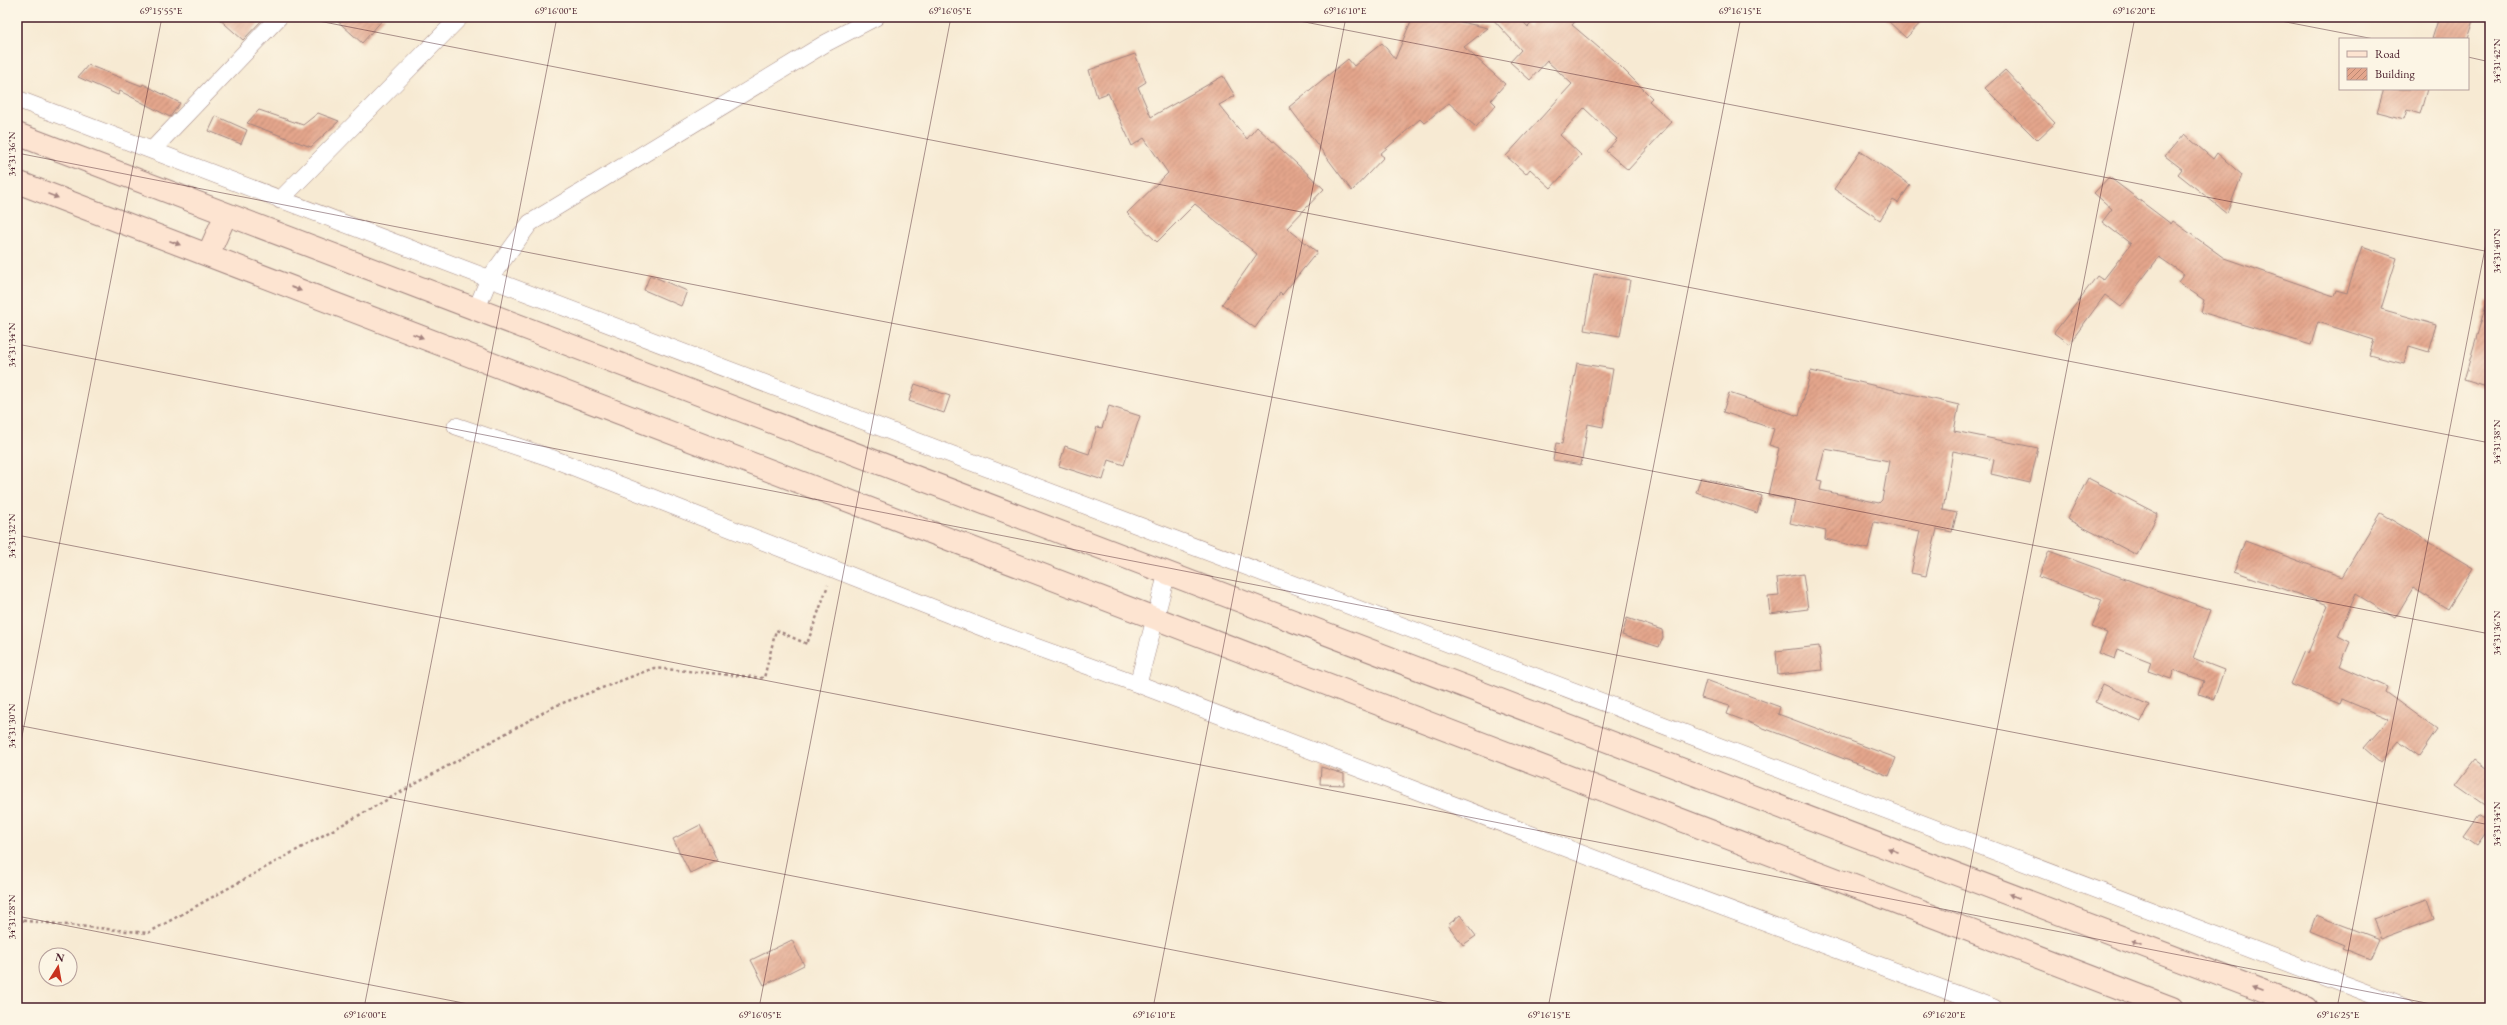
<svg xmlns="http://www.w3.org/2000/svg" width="2507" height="1025" viewBox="0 0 2507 1025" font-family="'EB Garamond',serif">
  <defs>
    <pattern id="building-hatch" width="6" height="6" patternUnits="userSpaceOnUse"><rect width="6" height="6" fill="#e4a68c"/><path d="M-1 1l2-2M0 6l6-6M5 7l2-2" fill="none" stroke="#bb8773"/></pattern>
  </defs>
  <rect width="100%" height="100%" fill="#fcf5e5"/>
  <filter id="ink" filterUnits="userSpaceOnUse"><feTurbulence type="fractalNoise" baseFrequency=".025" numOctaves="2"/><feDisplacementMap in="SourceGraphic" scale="8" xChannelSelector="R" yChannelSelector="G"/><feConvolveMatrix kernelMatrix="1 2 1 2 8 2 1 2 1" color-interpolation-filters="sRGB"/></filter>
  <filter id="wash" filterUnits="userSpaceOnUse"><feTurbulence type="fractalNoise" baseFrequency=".012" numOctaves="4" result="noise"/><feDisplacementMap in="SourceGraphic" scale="16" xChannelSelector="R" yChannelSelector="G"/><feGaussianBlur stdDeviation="0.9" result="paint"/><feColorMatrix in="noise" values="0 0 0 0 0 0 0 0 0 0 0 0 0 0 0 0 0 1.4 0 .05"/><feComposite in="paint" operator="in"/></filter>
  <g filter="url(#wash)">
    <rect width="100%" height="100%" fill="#f7ead3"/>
    <g id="blocks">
      <!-- building -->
      <path fill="url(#building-hatch)" fill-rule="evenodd" d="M217 17H265L243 40Z
        M333 17H385L362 43Z
        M1420 17H1439L1488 28 1464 47 1505 84 1491 100 1496 105 1476 127 1449 103 1424 123 1420 119 1380 154 1384 157 1352 191 1289 107 1348 59 1354 66 1382 43 1395 59 1411 21Z
        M1491 17H1519L1528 27 1537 17H1579L1572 25 1619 65 1652 98 1649 101 1672 122 1628 170 1606 151 1617 139 1584 108 1560 135 1581 155 1551 188 1530 169 1526 174 1506 156 1572 84 1547 61 1530 80 1510 62 1521 50Z
        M1884 17H1926L1906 38Z
        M2439 17H2475L2468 39H2432Z
        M1135 54 1146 82 1138 87 1151 117 1223 76 1235 96 1219 105 1247 139 1257 127 1324 189 1287 228 1317 252 1282 295 1280 293 1255 328 1222 304 1257 254 1195 204 1157 242 1127 213 1168 173 1144 138 1132 146 1108 93 1097 97 1089 70Z
        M88 65 142 86 143 84 180 103 170 117 120 91 118 95 78 77Z
        M2005 70 2055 123 2037 140 1985 88Z
        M2384 89H2427L2420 114 2407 110 2404 119 2377 112Z
        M259 110 303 125 318 113 339 121 311 147 247 123Z
        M216 116 247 130 241 144 209 131Z
        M2184 134 2213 159 2217 153 2242 175 2227 213 2178 174 2182 169 2165 156Z
        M1860 151 1910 185 1898 203 1893 200 1880 220 1834 189Z
        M2109 177 2171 224 2173 221 2224 258 2334 296 2336 290 2347 293 2362 246 2397 258 2381 309 2437 325 2429 352 2409 346 2404 364 2369 355 2374 340 2318 322 2311 345 2201 312 2204 300 2178 282 2184 274 2159 257 2121 307 2105 295 2069 344 2054 333 2097 276 2103 280 2131 244 2102 222 2112 209 2094 193Z
        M1594 274 1630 280 1620 336 1584 330Z
        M650 275 687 291 681 306 644 290Z
        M2487 301 2490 302V388L2464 380Z
        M1577 363 1613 369 1603 427 1588 424 1581 465 1553 460 1556 443 1562 444Z
        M1811 371 1959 405 1954 431 2038 448 2030 483 1991 474 1994 460 1953 451 1943 510 1957 513 1952 532 1937 529 1926 576 1911 573 1920 531 1874 522 1868 549 1825 539 1826 531 1790 523 1795 501 1768 495 1779 448 1769 445 1774 429 1723 412 1729 393 1799 416ZM1825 449 1889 461 1882 500 1879 503 1820 490 1822 481 1817 480Z
        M915 384 950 396 944 413 909 401Z
        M1109 406 1140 416 1124 465 1109 460 1103 480 1059 466 1065 446 1089 454 1097 427 1102 428Z
        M1701 477 1762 496 1757 513 1696 492Z
        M2088 478 2158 514 2137 555 2067 519Z
        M2380 513 2473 568 2448 609 2413 588 2395 618 2356 594 2338 636 2350 642 2340 666 2387 687 2385 692 2437 730 2419 756 2398 741 2380 762 2364 748 2389 719 2342 699 2340 704 2290 684 2304 651 2308 653 2328 605 2234 571 2245 541 2342 577Z
        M2049 551 2211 610 2193 658 2224 670 2214 699 2199 694 2204 681 2174 670 2171 679 2148 671 2151 662 2118 649 2115 659 2099 653 2107 633 2092 627 2102 600 2039 577Z
        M1803 574 1808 609 1770 614 1768 596 1779 595 1777 578Z
        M1627 618 1662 630 1663 637 1659 647 1622 635Z
        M1819 646 1822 670 1778 675 1776 651Z
        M1706 680 1780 707 1778 714 1896 758 1889 776 1727 714 1730 706 1701 698Z
        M2103 684 2149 705 2141 722 2095 702Z
        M2475 760 2490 771V809L2456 785Z
        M1321 767 1344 774V785L1320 784Z
        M2479 815 2490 822V827L2477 845 2464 836Z
        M700 825 717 860 690 873 673 839Z
        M2427 899 2434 919 2381 939 2373 919Z
        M1460 915 1476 936 1463 945 1448 925Z
        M2316 915 2379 939 2370 959 2342 948 2344 945 2310 931Z
        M792 940 804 965 764 985 751 960Z"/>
    </g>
  </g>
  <g filter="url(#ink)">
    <use href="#blocks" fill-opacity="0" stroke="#a0847f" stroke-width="1"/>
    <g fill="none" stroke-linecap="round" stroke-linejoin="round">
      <!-- street casing -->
      <g stroke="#a0847f" stroke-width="18">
        <path id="street" d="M17 99 2407 1008
          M152 150 279 17
          M280 200 460 17
          M476 310 489 279 530 223 826 43 876 17
          M456 426 551 458 989 630 1138 684 1642 877 1994 1008
          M1138 684 1167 573"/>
      </g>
      <!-- secondary casing -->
      <g stroke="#a0847f" stroke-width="24">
        <path id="secondary" d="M17 134 2307 1008
          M17 182 2172 1008
          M208 255 226 214"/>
      </g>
      <!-- path -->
      <path stroke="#a0847f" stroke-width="2.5" stroke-dasharray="3 3" stroke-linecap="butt" d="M17 920 148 933 555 706 654 668 764 678 776 630 807 644 828 585"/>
      <!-- street -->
      <use href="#street" stroke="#fff" stroke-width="17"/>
      <!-- secondary -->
      <use href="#secondary" stroke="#fde4d1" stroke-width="22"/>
    </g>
    <!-- one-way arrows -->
    <defs><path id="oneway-solid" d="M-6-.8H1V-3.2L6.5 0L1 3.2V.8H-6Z"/></defs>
    <g fill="#a4827e">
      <use href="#oneway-solid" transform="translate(53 196) rotate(21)"/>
      <use href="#oneway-solid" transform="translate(175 243) rotate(21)"/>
      <use href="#oneway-solid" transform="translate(296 289) rotate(21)"/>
      <use href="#oneway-solid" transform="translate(418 336) rotate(21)"/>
      <use href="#oneway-solid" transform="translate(1893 850) rotate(-159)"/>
      <use href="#oneway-solid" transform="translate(2014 896) rotate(-159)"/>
      <use href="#oneway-solid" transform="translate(2136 943) rotate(-159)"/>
      <use href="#oneway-solid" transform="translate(2257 989) rotate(-159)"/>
    </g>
  </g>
  <!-- ticks -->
  <path fill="none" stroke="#4a1f2b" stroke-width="1" stroke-opacity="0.45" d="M298 17 2490 443M1279 17 2490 252M2260 17 2374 39M2468 57 2490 62M17 153 2490 634M17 344 2490 825M17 535 2452 1008M17 725 1471 1008M17 762 162 17M17 916 489 1008M364 1008 557 17M759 1008 951 17M1153 1008 1346 17M1548 1008 1741 17M1943 1008 2135 17M2337 1008 2490 223"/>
  <!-- margin -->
  <rect width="2507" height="1025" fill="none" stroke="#fcf5e5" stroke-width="44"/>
  <!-- legend -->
  <rect x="2339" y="38" width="130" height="52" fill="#fcf5e5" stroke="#b59f9b"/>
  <rect x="2347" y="51" width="20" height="6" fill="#fde4d1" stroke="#b59f9b"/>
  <text x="2375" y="58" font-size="12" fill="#4a1f2b">Road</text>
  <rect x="2347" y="68" width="20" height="12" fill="url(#building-hatch)" stroke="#b59f9b"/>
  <text x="2375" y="78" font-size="12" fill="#4a1f2b">Building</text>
  <!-- north arrow -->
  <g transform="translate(58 967) rotate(11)"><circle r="19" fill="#fcf5e5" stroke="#b59f9b"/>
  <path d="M0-3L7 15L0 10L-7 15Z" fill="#c8321e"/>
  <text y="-6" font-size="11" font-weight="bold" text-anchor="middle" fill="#4a1f2b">N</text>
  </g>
  <rect x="22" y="22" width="2463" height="981" fill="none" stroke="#4a1f2b" stroke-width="1.5"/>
  <g font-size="10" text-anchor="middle" fill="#4a1f2b">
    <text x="161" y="14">69°15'55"E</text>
    <text x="556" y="14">69°16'00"E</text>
    <text x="950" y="14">69°16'05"E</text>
    <text x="1345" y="14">69°16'10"E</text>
    <text x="1740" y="14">69°16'15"E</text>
    <text x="2134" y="14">69°16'20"E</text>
    <text transform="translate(2496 61) rotate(-90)" y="4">34°31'42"N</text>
    <text transform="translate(11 154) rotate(-90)" y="4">34°31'36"N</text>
    <text transform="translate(2496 251) rotate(-90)" y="4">34°31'40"N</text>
    <text transform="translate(11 345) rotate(-90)" y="4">34°31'34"N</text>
    <text transform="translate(2496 442) rotate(-90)" y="4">34°31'38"N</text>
    <text transform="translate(11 536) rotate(-90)" y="4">34°31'32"N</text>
    <text transform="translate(2496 633) rotate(-90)" y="4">34°31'36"N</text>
    <text transform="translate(11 726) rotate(-90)" y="4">34°31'30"N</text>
    <text transform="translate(2496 824) rotate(-90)" y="4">34°31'34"N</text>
    <text transform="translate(11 917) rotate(-90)" y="4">34°31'28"N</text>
    <text x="365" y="1018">69°16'00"E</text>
    <text x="760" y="1018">69°16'05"E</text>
    <text x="1154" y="1018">69°16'10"E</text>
    <text x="1549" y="1018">69°16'15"E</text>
    <text x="1944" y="1018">69°16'20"E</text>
    <text x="2338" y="1018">69°16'25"E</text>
  </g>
</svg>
